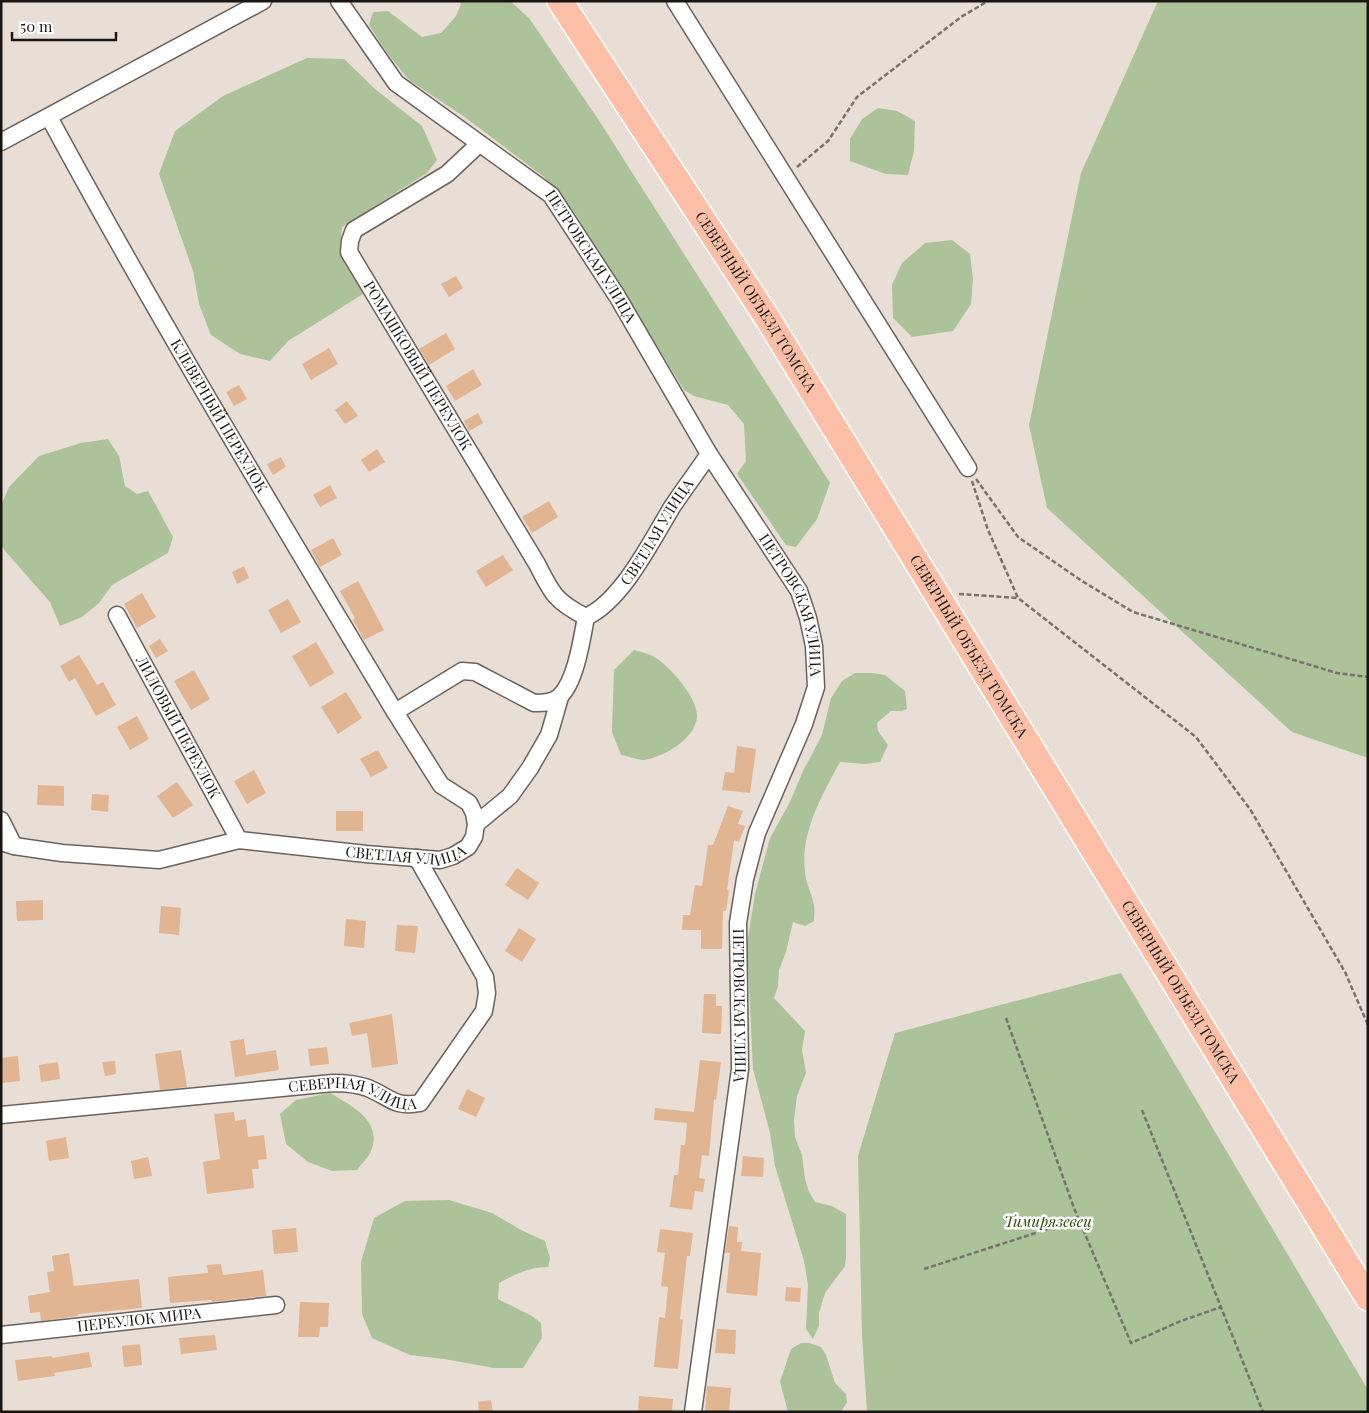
<svg xmlns="http://www.w3.org/2000/svg" width="1369" height="1413" viewBox="0 0 1369 1413" font-family="'Playfair Display',serif">
  <rect width="100%" height="100%" fill="#e8ded6"/>
  <!-- green -->
  <path fill="#acc298" d="M460 1H510L529 18 598 119 830 483 817 519 796 547 786 545 737 474 746 461 744 424 728 405 694 396 684 390 574 212 544 177 466 118 409 80 387 53 369 25 373 12 388 11 422 37 441 33 456 16 461 4Z
    M1158 1H1368V758L1292 732 1047 508 1029 425 1081 173Z
    M307 58 344 59 375 89 422 126 437 160 427 173 342 227 340 249 363 294 288 341 270 361 240 354 211 335 199 304 193 271 159 174 175 131 223 96Z
    M878 108 897 111 915 121 914 151 908 175 886 174 850 161V139L862 119Z
    M952 240 970 254 973 279 971 304 953 331 912 337 893 318 892 285 902 263 925 243Z
    M108 439 119 456 125 486 137 494 148 491 173 537 168 553 112 585 99 603 82 617 60 626 50 602 6 552 1 545V506L9 487 39 456 81 443Z
    M634 650C641 652 650 654 656 658 671 668 698 698 697 717 695 739 664 757 644 760 637 760 628 756 621 755L612 732 614 670Z
    M855 673H872L885 675 905 691 907 709 902 711H891L877 723 878 731 888 745 880 762 865 764 840 762C822 795 800 833 805 872 806 884 812 894 814 905 815 910 814 916 814 921L805 926 793 922 786 952 779 970 778 986 774 998 805 1031 802 1050 806 1073 797 1096 794 1120 795 1137 802 1155 805 1179 809 1192 815 1202 832 1206 846 1214V1256L845 1266 825 1293 819 1313V1326L813 1339 806 1329 808 1285 804 1261 775 1166 770 1133 753 1069 747 944 755 894 770 838 790 802 803 771 822 735 831 698 842 681Z
    M1121 973 1368 1390V1412H867L862 1335 858 1156 895 1033Z
    M330 1093C352 1106 383 1121 371 1151 369 1157 361 1164 357 1170L332 1171 308 1162 286 1144 280 1114 296 1100Z
    M449 1200 492 1213 523 1231 545 1241 550 1258 548 1267C530 1267 515 1274 499 1283L498 1299 532 1316 541 1323 542 1338 523 1368H494L444 1359 410 1355 372 1338 362 1314 361 1262 374 1218 405 1201Z
    M801 1343H809L821 1347 826 1355 835 1383 846 1394 847 1402 841 1412H788L780 1382 791 1349Z"/>
  <!-- building -->
  <path fill="#e1b492" d="M456 276 463 288 449 297 441 284Z
    M446 333 455 349 429 365 419 349Z
    M329 348 338 364 311 380 302 364Z
    M473 369 482 385 455 401 446 386Z
    M239 385 247 399 234 406 226 392Z
    M347 401 358 416 345 424 335 410Z
    M478 413 483 423 469 431 464 421Z
    M377 449 385 462 369 472 361 460Z
    M281 457 286 467 273 475 267 464Z
    M330 485 337 498 320 507 313 495Z
    M549 501 558 517 532 533 522 517Z
    M333 538 342 555 320 567 311 550Z
    M503 555 513 570 486 587 476 571Z
    M244 566 249 578 237 584 232 572Z
    M358 581 384 630 364 640 353 620 355 618 340 591Z
    M142 593 156 617 137 628 124 604Z
    M288 599 301 622 281 633 268 610Z
    M160 639 168 651 156 658 149 646Z
    M316 642 334 673 310 687 292 656Z
    M79 655 97 685 103 682 116 705 96 716 75 678 69 682 60 666Z
    M194 670 210 699 191 710 174 681Z
    M346 692 362 718 338 734 321 707Z
    M137 716 149 739 130 750 117 727Z
    M737 746 756 749 750 793 722 790 725 772 734 773Z
    M378 750 388 768 371 777 360 759Z
    M254 770 266 793 247 804 234 781Z
    M177 782 193 805 173 818 157 796Z
    M38 785 64 786V806L37 805Z
    M92 794 109 795 108 812 91 810Z
    M728 806 743 811 738 824 745 826 739 842 734 840 727 890H729L726 911H723L722 949H701V930H682L683 915H690L695 885 702 886 708 845H713Z
    M336 811H363V831H336Z
    M517 868 539 883 528 900 505 885Z
    M43 900V920L17 921 16 901Z
    M161 906 181 908 179 935 159 933Z
    M346 919 366 921 364 948 344 946Z
    M397 925 418 926 415 953 395 951Z
    M519 928 536 939 522 962 505 951Z
    M704 994H716V1006H722L721 1034 702 1033Z
    M392 1014 398 1064 372 1068 367 1033 352 1036 349 1023Z
    M244 1039 246 1055 276 1050 279 1070 235 1077 230 1041Z
    M327 1047 329 1064 310 1066 308 1049Z
    M181 1050 187 1087 160 1090 155 1054Z
    M18 1056 20 1081 1 1083V1058Z
    M700 1060 721 1062 716 1100 714 1099 709 1156 702 1155 699 1178 705 1179 703 1192 695 1191 692 1210 670 1207 674 1175H678L681 1145H685L687 1123 654 1120 655 1108 694 1112Z
    M115 1061 116 1074 105 1076 102 1062Z
    M58 1062 60 1079 41 1082 39 1065Z
    M467 1089 485 1098 476 1117 458 1109Z
    M234 1112 235 1121 246 1119 248 1137 264 1135 267 1159 258 1160 259 1169H252L254 1188 207 1194 203 1162 220 1159 214 1114Z
    M66 1137 69 1158 49 1161 46 1141Z
    M743 1156 764 1158 763 1177 741 1176Z
    M148 1157 152 1176 134 1179 131 1161Z
    M729 1226 738 1227 737 1242H742L741 1251 761 1253 757 1296 726 1293 730 1253H725Z
    M296 1228 298 1252 274 1254 272 1230Z
    M660 1229 693 1233 690 1256H687L680 1319 683 1320 678 1369 654 1367 659 1317 665 1318 668 1287 661 1286 665 1253 657 1252Z
    M69 1253 74 1286 139 1279 142 1308 78 1314V1316L41 1321 40 1312 30 1313 28 1296 50 1292 47 1272 54 1271 52 1256Z
    M221 1264 223 1275 263 1270 266 1296 212 1302 211 1300 170 1303 168 1277 208 1273 207 1265Z
    M786 1287 801 1288 800 1302 785 1301Z
    M300 1302 329 1303 328 1327H320L319 1337H298Z
    M717 1329 736 1330 735 1354 715 1353Z
    M215 1335 217 1350 181 1354 179 1338Z
    M140 1344 142 1365 124 1367 122 1346Z
    M89 1352 92 1367 54 1373 55 1376 18 1381 15 1360 52 1356V1358Z
    M707 1386 731 1388 729 1412H705Z
    M639 1396 673 1399 672 1412H638Z
    M491 1400 493 1412H479L478 1402Z"/>
  <g fill="none" stroke-linecap="round" stroke-linejoin="round">
    <!-- minor casing -->
    <g stroke="#6b625c" stroke-width="19">
      <g id="minor">
        <path id="s1" d="M339 1 396 83 551 195 617 296 709 454 799 591 808 618 814 646 816 687 804 724 757 833 745 879 738 923 740 1069 693 1412"/>
        <path d="M675 1 968 468"/>
        <path id="s2" d="M49 117C158 319 277 515 395 712"/>
        <path d="M1 142 263 1"/>
        <path id="s3" d="M479 144 447 174 354 230 350 241 349 252 537 564C552 594 556 602 586 617"/>
        <path id="s4" d="M117 615 239 840"/>
        <path d="M1 820 14 846"/>
        <path d="M476 824 510 796 530 768 549 735 560 697"/>
        <path id="s5" d="M1 842 14 846 62 853 159 860 239 840 366 854 440 860 453 856 468 847 474 837 476 824 474 813 469 803 441 785 395 712 462 671 475 672 534 703C543 703 554 703 560 696 576 681 582 638 586 617 622 601 652 540 672 507 684 489 697 472 709 454"/>
        <path id="s6" d="M1 1115 333 1083C345 1083 357 1084 368 1088 390 1097 394 1108 420 1103L484 1011 487 993 485 977 417 858"/>
        <path id="s7" d="M1 1335 276 1305"/>
      </g>
    </g>
    <!-- primary casing -->
    <g stroke="#fff" stroke-width="28">
      <g id="primary">
        <path id="s8" d="M560 1 768 319 1368 1298"/>
      </g>
    </g>
    <!-- path -->
    <path stroke="#78726d" stroke-width="2.5" stroke-dasharray="5 2.5" stroke-linecap="butt" d="M797 167 828 141 857 97 961 17 988 1
      M976 479 1018 537 1082 581 1133 612 1337 673 1368 677
      M972 481 988 530 1018 598 1196 737 1250 809 1345 972 1368 1025
      M959 594 1018 598
      M1006 1018 1074 1208 1131 1343 1181 1321 1221 1307
      M1142 1110 1263 1412
      M924 1269 1079 1219"/>
    <!-- minor -->
    <use href="#minor" stroke="#fff" stroke-width="16"/>
    <!-- primary -->
    <use href="#primary" stroke="#fabfa6" stroke-width="25"/>
  </g>
  <g text-anchor="middle" stroke-width="5" stroke-linejoin="round" paint-order="stroke">
    <!-- street labels -->
    <g font-size="15" fill="#181512" stroke="#fff">
      <text dy="5" stroke="none"><textPath href="#s1" startOffset="364">ПЕТРОВСКАЯ УЛИЦА</textPath></text>
      <text dy="5" stroke="none"><textPath href="#s8" startOffset="359">СЕВЕРНЫЙ ОБЪЕЗД ТОМСКА</textPath></text>
      <text dy="5" stroke="none"><textPath href="#s3" startOffset="308">РОМАШКОВЫЙ ПЕРЕУЛОК</textPath></text>
      <text dy="5" stroke="none"><textPath href="#s2" startOffset="344">КЛЕВЕРНЫЙ ПЕРЕУЛОК</textPath></text>
      <text dy="5" stroke="none"><textPath href="#s5" startOffset="1024">СВЕТЛАЯ УЛИЦА</textPath></text>
      <text dy="5" stroke="none"><textPath href="#s1" startOffset="769">ПЕТРОВСКАЯ УЛИЦА</textPath></text>
      <text dy="5" stroke="none"><textPath href="#s8" startOffset="764">СЕВЕРНЫЙ ОБЪЕЗД ТОМСКА</textPath></text>
      <text dy="5" stroke="none"><textPath href="#s4" startOffset="128">ЛИЛОВЫЙ ПЕРЕУЛОК</textPath></text>
      <text dy="5" stroke="none"><textPath href="#s5" startOffset="410">СВЕТЛАЯ УЛИЦА</textPath></text>
      <text dy="5" stroke="none"><textPath href="#s8" startOffset="1169">СЕВЕРНЫЙ ОБЪЕЗД ТОМСКА</textPath></text>
      <text dy="5" stroke="none"><textPath href="#s1" startOffset="1189">ПЕТРОВСКАЯ УЛИЦА</textPath></text>
      <text dy="5" stroke="none"><textPath href="#s6" startOffset="355">СЕВЕРНАЯ УЛИЦА</textPath></text>
      <text dy="5" stroke="none"><textPath href="#s7" startOffset="139">ПЕРЕУЛОК МИРА</textPath></text>
    </g>
    <!-- park labels -->
    <g font-size="15" font-style="italic" fill="#2a4600" stroke="#fff">
      <text x="1048" y="1227">Тимирязевец</text>
    </g>
  </g>
  <!-- border -->
  <rect width="1369" height="1413" fill="none" stroke="#181512" stroke-width="5"/>
  <!-- scale -->
  <path d="M12 32v8h104v-8" fill="none" stroke="#181512" stroke-width="2.5"/>
  <text x="20" y="32" font-size="15" fill="#181512" stroke="#ffffff" stroke-width="4" paint-order="stroke">50 m</text>
</svg>
